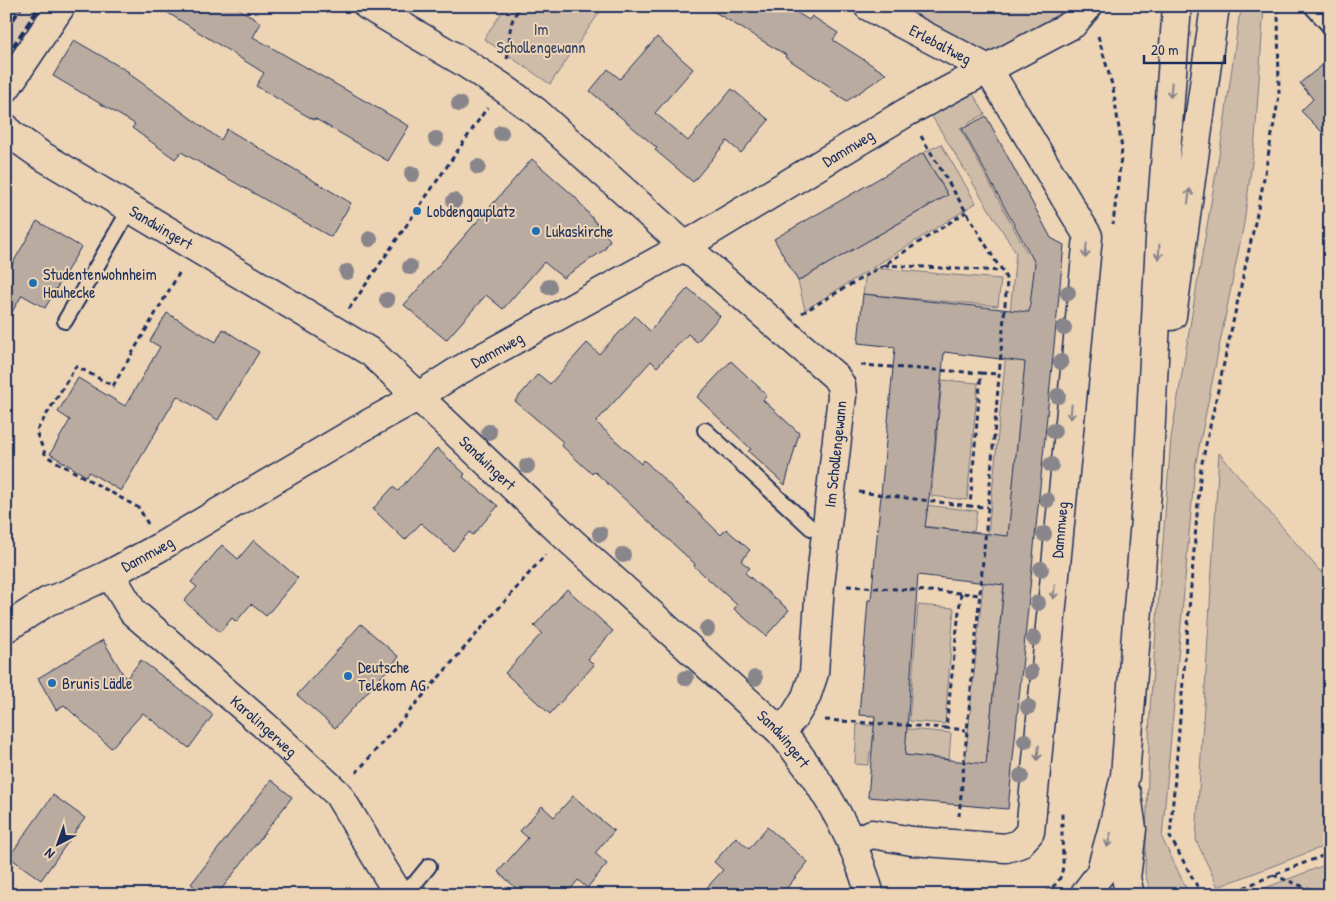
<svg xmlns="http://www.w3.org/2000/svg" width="1336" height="901" viewBox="0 0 1336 901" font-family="'Patrick Hand',sans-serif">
  <rect width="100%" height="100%" fill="#edd4b5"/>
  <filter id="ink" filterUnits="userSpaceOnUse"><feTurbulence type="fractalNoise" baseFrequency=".02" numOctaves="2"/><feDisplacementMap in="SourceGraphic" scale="10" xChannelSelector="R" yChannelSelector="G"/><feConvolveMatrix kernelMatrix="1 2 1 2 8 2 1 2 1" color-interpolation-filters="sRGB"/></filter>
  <g filter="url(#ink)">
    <!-- built -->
    <path fill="#ddc8af" d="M11 6H48L6 71V13Z"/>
    <!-- green -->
    <path fill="#cfbca8" stroke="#757683" d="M506 6H604L550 84 484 39Z
      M892 6H1068L1060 24 989 60Z
      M1244 6H1264L1255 139 1244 223 1195 467 1162 838 1189 894 1152 895 1145 874 1150 709 1171 438 1223 132 1239 18Z
      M971 90 985 114 960 128 1026 251 1036 255 982 807 961 804 1016 253 931 115Z
      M941 144 976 203 872 268 1001 279 998 306 863 294 866 272 805 310 798 281 948 195 923 153Z
      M942 380 978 383 967 500 931 496Z
      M1219 453 1330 583V844L1218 887 1196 840Z
      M881 500 977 511 974 532 879 521Z
      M918 605 954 608 945 724 909 721Z
      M857 724 951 733 949 759 870 752 868 765 855 764Z
      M1330 863V895H1264L1260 890Z"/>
    <!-- building -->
    <path fill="#b9aba0" stroke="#1b2f5e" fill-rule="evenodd" d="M157 6H235L261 23 253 37 409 126 388 161 314 118V120L256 86 264 73Z
      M705 6H786L809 20 812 16 838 33 833 40 886 74 847 101 830 90 832 88 785 57 786 55Z
      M657 37 693 69 655 113 688 141 732 89 769 120 741 153 727 141 693 182 655 150 657 148 590 91 608 69 620 79Z
      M74 40 129 72 128 73 221 140 227 129 351 203 331 237 181 152 175 159 132 128 135 124 53 76Z
      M1330 59V140L1301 111 1313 99 1300 83Z
      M986 116 1051 238 1064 245 1008 809 868 797 875 716 859 715 868 600H871L895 347 858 343 863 294 1029 312 1035 263 962 129ZM944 352 1025 362 1008 536 925 527 932 475ZM918 575 1004 585 986 764 905 755Z
      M923 153 948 195 798 281 774 239Z
      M532 159 575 197 610 240 604 250 563 278 544 262 503 309 486 295 446 340 404 305Z
      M37 221 81 247 45 308 22 295 6 322V275Z
      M688 288 720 316 697 342 688 334 657 367 651 361 596 422 641 464 644 460 721 535 726 529 750 550 741 561 750 568 745 573 789 610 766 636 734 609 737 605 694 566 695 564 594 471 592 474 561 445 563 442 515 401 538 374 550 384 587 343 599 354 635 316 650 331Z
      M167 313 216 342 223 329 259 352 218 420 177 396 121 491 89 472 86 476 50 454 70 420 58 412 78 378 125 406 160 347 150 341Z
      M731 361 767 395 763 400 799 433 785 485 748 451 751 449 697 397Z
      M437 448 465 474 463 477 498 506 473 535 469 532 453 551 421 523 405 540 373 509 393 487 398 491Z
      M254 540 298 578 266 616 251 604 236 622 232 618 220 632 184 601 197 587 191 582 222 545 238 559Z
      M567 589 613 631 588 659 594 665 550 714 505 673 542 633 534 626Z
      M361 624 399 657 335 728 297 695Z
      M103 640 126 679 141 660 213 715 189 748 143 713 111 748 64 705 56 710 38 678Z
      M271 780 292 797 217 895H205L191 884Z
      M53 795 85 818 41 880 9 857Z
      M573 796 614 831 595 853 607 864 587 888 578 880 566 895H524L498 872 528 838 520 831 542 806 554 817Z
      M767 827 808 862 781 895H700L723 870 714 862 736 837 749 849Z"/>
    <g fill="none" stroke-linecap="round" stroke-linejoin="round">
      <!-- lane casing -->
      <g stroke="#1b2f5e" stroke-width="18">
        <path id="lane" d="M1311 6 1330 27
          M65 321 130 209
          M705 430 811 528 828 530
          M398 892 415 883 429 866"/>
      </g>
      <!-- street casing -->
      <g stroke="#1b2f5e" stroke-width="31">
        <g id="street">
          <path d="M368 6 465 63 502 87 535 111 685 246 835 376 841 385 842 396 820 585 814 673 806 697 794 717 780 731"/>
          <path id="s1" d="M868 6 988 69"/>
          <path d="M6 88 61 6"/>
          <path id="s2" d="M6 128 8 132 39 154 372 353 563 534 780 731C820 779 854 835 870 895"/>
          <path id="s3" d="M110 574 133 612 264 725 338 794 399 895"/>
          <path id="s4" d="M6 628 48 601 65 595 110 574 160 547 370 423 417 397 458 371 685 246 907 112 1073 24 1088 6"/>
          <path id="s5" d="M852 842 872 834 912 841 1006 848 1019 844 1030 832 1088 236 988 69"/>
        </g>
      </g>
      <!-- secondary casing -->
      <g stroke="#1b2f5e" stroke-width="31">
        <path id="secondary" d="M1172 316 1215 6
          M1127 795 1132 829 1126 878 1130 895
          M1084 895 1100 874 1113 827 1125 776 1148 480 1161 219 1177 6"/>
      </g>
      <!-- path -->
      <path stroke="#1b2f5e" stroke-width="3" stroke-dasharray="5 4" stroke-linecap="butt" d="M1098 36 1113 88 1122 149 1113 224
        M507 59C512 38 505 23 522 6
        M921 136 996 262 1003 271 1007 281 988 507 959 816
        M884 265 1002 271
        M349 309 487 108
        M802 313 884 265 966 212
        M861 365 981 373 970 506 988 507
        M981 373 999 374
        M859 492 970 506
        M148 524 139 508 46 456 36 432 76 366 113 386 181 270
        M847 586 961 593 979 595
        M961 593 946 728 966 730
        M825 720 946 728
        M356 773 545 555
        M6 814 13 818 6 828
        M1273 875 1325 895
        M1036 895C1069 885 1063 865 1062 838 1062 829 1062 820 1062 810
        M1202 895 1170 837 1201 467 1260 200 1279 96 1278 6
        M1227 895 1273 875 1330 853"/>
      <!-- lane -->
      <use href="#lane" stroke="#edd4b5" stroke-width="14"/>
      <!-- street -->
      <use href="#street" stroke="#edd4b5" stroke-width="28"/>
      <!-- secondary -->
      <use href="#secondary" stroke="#edd4b5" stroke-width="28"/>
      <!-- rail -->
      <path stroke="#1b2f5e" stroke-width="4" stroke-dasharray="8 4" stroke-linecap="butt" d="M6 30 22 6
        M6 57 40 6"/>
    </g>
    <!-- trees -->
    <g fill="#88858b">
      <circle cx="459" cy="104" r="8"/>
      <circle cx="501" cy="133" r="8"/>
      <circle cx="436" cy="139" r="8"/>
      <circle cx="478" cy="167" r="8"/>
      <circle cx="412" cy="174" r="8"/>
      <circle cx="454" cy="201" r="8"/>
      <circle cx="370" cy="239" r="8"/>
      <circle cx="410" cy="267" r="8"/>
      <circle cx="347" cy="272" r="8"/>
      <circle cx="549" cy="287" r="8"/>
      <circle cx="1068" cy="293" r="8"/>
      <circle cx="387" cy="300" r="8"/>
      <circle cx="1064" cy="328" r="8"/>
      <circle cx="1061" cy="362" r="8"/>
      <circle cx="1058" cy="396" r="8"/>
      <circle cx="1054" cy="431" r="8"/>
      <circle cx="489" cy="432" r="8"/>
      <circle cx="1051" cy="465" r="8"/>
      <circle cx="527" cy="466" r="8"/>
      <circle cx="1047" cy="500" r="8"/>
      <circle cx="600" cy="534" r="8"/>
      <circle cx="1044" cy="534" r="8"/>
      <circle cx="623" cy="555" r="8"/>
      <circle cx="1041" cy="569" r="8"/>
      <circle cx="1038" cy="603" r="8"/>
      <circle cx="707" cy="629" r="8"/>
      <circle cx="1034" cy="638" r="8"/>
      <circle cx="1031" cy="672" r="8"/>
      <circle cx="686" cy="678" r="8"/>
      <circle cx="755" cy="678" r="8"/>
      <circle cx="1028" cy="707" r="8"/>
      <circle cx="1025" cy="741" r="8"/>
      <circle cx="1021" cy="776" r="8"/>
    </g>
    <!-- one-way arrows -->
    <defs><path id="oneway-shaft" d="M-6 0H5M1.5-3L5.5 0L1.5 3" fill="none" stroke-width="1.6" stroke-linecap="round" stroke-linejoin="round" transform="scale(1.25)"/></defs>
    <g stroke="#84828a">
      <use href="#oneway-shaft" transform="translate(1171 90) rotate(95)"/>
      <use href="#oneway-shaft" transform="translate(1189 196) rotate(-82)"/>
      <use href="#oneway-shaft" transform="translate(1086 251) rotate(95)"/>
      <use href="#oneway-shaft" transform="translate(1159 252) rotate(93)"/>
      <use href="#oneway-shaft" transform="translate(1071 412) rotate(95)"/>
      <use href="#oneway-shaft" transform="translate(1054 592) rotate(96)"/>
      <use href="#oneway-shaft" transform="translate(1038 753) rotate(96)"/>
      <use href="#oneway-shaft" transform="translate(1109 840) rotate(105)"/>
    </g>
  </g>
  <!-- markers -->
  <g fill="#1f6fb2" stroke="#edd4b5" stroke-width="2">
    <circle cx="417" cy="211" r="5"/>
    <circle cx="536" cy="231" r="5"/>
    <circle cx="33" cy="283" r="5"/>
    <circle cx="348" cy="676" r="5"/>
    <circle cx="52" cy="683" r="5"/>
  </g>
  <g text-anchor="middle" stroke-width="4" stroke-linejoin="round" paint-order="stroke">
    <!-- park labels -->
    <g font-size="16" fill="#364469" stroke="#edd4b5">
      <text x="541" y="35">Im<tspan x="541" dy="18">Schollengewann</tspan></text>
    </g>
    <!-- street labels -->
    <g font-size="16" fill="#1b2f5e" stroke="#edd4b5">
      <text dy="6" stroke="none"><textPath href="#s1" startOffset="82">Erlebaltweg</textPath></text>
      <text dy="6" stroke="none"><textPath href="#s4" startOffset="970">Dammweg</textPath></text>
      <text dy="6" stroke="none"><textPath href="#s2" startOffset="185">Sandwingert</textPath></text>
      <text dy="6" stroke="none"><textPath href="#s4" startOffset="565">Dammweg</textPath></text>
      <text transform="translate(835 454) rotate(-84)" y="6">Im Schollengewann</text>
      <text dy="6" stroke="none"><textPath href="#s2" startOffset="590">Sandwingert</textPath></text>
      <text dy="6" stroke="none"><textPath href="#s5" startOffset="490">Dammweg</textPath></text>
      <text dy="6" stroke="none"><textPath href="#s4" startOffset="160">Dammweg</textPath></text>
      <text dy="6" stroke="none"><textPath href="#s3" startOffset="218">Karolingerweg</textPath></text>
      <text dy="6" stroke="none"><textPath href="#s2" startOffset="995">Sandwingert</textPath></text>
    </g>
    <!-- poi labels -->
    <g font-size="16" fill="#1b2f5e" stroke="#edd4b5" text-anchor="start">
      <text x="427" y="217">Lobdengauplatz</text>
      <text x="546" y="237">Lukaskirche</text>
      <text x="43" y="280">Studentenwohnheim<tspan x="43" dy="18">Hauhecke</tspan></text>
      <text x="358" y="673">Deutsche<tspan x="358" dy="18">Telekom AG</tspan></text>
      <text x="62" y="689">Brunis Lädle</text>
    </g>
  </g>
  <!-- margin -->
  <rect width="1336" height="901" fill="none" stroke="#edd4b5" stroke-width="25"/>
  <rect x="12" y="12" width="1311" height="876" fill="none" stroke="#1b2f5e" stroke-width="2" filter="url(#ink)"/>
  <!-- north arrow -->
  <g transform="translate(58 844) rotate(221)" stroke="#edd4b5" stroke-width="4" paint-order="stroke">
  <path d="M0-4L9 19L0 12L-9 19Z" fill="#1b2f5e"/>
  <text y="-8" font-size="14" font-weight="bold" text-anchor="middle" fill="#1b2f5e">N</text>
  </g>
  <!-- scale -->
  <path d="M1144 55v8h81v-8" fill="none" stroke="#1b2f5e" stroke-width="2.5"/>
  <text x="1151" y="55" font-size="15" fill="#1b2f5e" stroke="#edd4b5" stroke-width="4" paint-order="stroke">20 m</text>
</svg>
